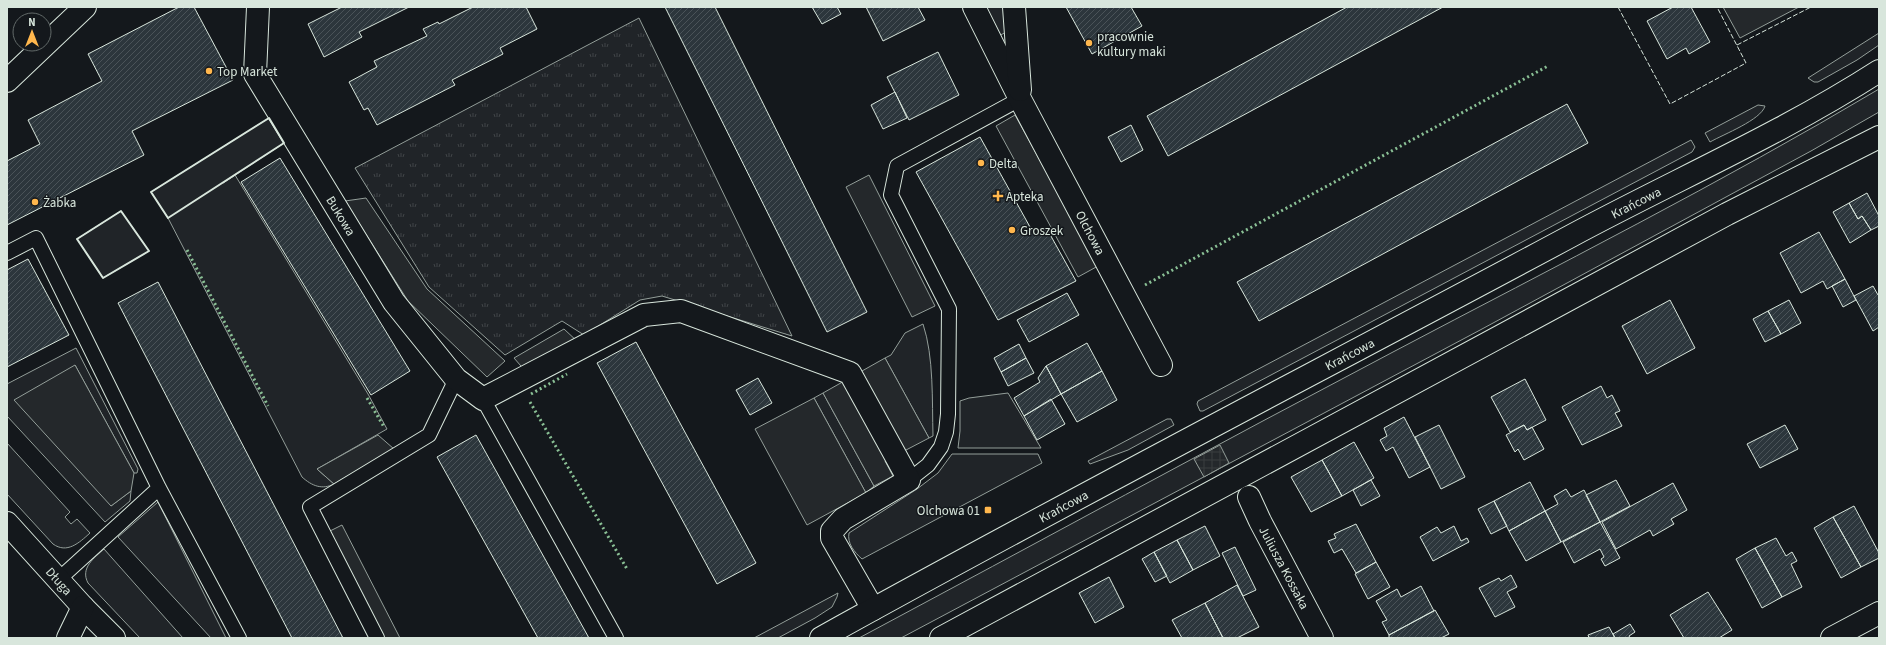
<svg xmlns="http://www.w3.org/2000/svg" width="1886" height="645" viewBox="0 0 1886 645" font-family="'Source Sans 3',sans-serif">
  <defs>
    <pattern id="park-tufts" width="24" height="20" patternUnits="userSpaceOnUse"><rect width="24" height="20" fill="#202428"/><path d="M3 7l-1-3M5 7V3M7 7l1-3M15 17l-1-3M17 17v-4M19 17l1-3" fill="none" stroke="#404447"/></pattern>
    <pattern id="plaza-grid" width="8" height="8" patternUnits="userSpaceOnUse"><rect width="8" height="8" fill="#24282b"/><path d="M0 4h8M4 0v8" fill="none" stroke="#393d3f"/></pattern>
    <pattern id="building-hatch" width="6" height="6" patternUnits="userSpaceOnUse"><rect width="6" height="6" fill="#2c363c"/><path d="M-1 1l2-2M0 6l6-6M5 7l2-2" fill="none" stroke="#4a5358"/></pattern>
  </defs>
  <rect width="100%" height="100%" fill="#14181c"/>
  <!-- green -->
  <path fill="#202428" stroke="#939e99" d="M984 7H1004L1006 32 999 36Z
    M1879 33V45L1857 60 1818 82H1814L1808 78Z
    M1879 89V112L1811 151 1482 329 901 638H859C1037 543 1214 446 1393 352 1556 266 1721 183 1879 89Z
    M1758 105 1765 106C1761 120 1724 134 1710 142L1705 133Z
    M269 118 284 143 223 183 235 175 368 394 387 429 317 469 334 484C322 490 312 486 302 477L168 218 151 192Z
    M1691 140 1695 147 1692 152 1203 411H1200L1197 404 1198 401Z
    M121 211 149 251 103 278 77 239Z
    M923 324C934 357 932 401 933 436L929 438 885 358 891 355 905 333Z
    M76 348 138 469 137 473H134L75 365 111 506 131 491 130 501 105 522 7 416V384Z
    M823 393 874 486 866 493 814 398Z
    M1008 393 1041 448H958L960 431V401L969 398Z
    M1167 419H1171L1174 425 1128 450 1090 464 1088 461Z
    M7 443 70 512 65 517 71 524 77 519 90 533C79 543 67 554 53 544L7 494Z
    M952 454H1038L1042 463 862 559C854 552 847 543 849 533L917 489 938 473Z
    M158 502 226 638H211L118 537Z
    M104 549 183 638H140L88 583C80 568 94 558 104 549Z
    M838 593 837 597 832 607 815 618 778 638H754Z"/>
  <!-- park -->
  <path fill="url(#park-tufts)" stroke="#939e99" d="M639 18 792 336 662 296 640 300 584 335 562 321 505 355 429 287 355 168Z"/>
  <!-- parking -->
  <path fill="#24282b" stroke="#939e99" d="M1723 7H1799L1740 38Z
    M1015 115 1098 266 1078 277 996 126Z
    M869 175 935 306 912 317 846 187Z
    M366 198 427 289 505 361 487 377 408 301 345 201Z
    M564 329 579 343 527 373 514 358Z
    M885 358 929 438 885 461 893 476 874 486 823 393Z
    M75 365 134 473 131 491 111 506 14 400Z
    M814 398 866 493 807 525 755 429Z
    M378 435 394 449 334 484 317 469Z
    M342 525 400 638H384L330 531Z"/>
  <!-- plaza -->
  <path fill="url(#plaza-grid)" stroke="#939e99" d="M1220 445 1229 463 1204 477 1194 459Z"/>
  <!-- building -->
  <path fill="url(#building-hatch)" stroke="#d8e6dc" d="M179 7H194L233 80 132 131 144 155 7 225V161L40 144 28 120 102 81 88 54Z
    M342 7H409L359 32 362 37 324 57 308 24Z
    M473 7H526L537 29 500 48 503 54 452 80 455 85 377 125 368 108 364 110 349 82 377 67 374 61 427 36 423 29 438 22 439 24Z
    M665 7H715L867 312 827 332Z
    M812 7H837L841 14 822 24Z
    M866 7H918L925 20 883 41Z
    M1066 7H1131L1142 26 1092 54Z
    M1347 7H1443L1168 156 1147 116Z
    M1673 7H1691L1710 42 1689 54 1686 48 1667 59 1647 21Z
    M938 52 959 95 909 120 887 77Z
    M895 92 907 118 883 129 871 105Z
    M1567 104 1588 143 1259 321 1237 282Z
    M1131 125 1143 150 1121 162 1108 137Z
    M980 137 1035 236 1047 229 1076 281 998 320 916 172Z
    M280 158 410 371 371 395 241 182Z
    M1867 193 1879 216V226L1871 230 1862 216 1858 219 1849 203Z
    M1849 203 1858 219 1862 216 1871 230 1850 243 1833 212Z
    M1819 232 1845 279 1827 289 1823 281 1801 293 1780 253Z
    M28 259 69 335 7 367V270Z
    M1845 279 1856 300 1843 307 1832 286Z
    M158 282 343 638H292L118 303Z
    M1873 286 1878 295H1879V327L1873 331 1854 296Z
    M1067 293 1079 315 1029 342 1017 320Z
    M1670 300 1695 348 1647 374 1622 326Z
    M1789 300 1801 323 1781 334 1768 311Z
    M1768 311 1781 334 1765 342 1753 319Z
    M636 342 756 563 717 584 597 363Z
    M1087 343 1102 371 1061 394 1046 366Z
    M1019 344 1026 358 1001 372 994 358Z
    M1026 358 1034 373 1008 386 1001 372Z
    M1046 366 1061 394 1024 416 1014 398 1040 382 1038 378Z
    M1102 371 1117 400 1077 422 1061 394Z
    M758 378 772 403 750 415 736 390Z
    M1525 379 1546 420 1527 430 1524 425 1510 432 1491 397Z
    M1601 386 1607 398 1612 395 1620 411 1615 413 1622 426 1582 445 1562 407Z
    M1051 399 1065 424 1037 440 1024 416Z
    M1404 417 1430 467 1409 478 1393 447 1386 451 1380 440 1387 436 1384 428Z
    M1439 425 1465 477 1441 489 1415 437Z
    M1524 425 1527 430 1532 427 1544 449 1524 460 1518 449 1515 452 1506 435Z
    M1785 425 1798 449 1760 468 1747 444Z
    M476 435 589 638H538L437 457Z
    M1354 442 1374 478 1342 496 1322 460Z
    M1322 460 1342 496 1311 512 1291 477Z
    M1371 480 1380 496 1361 506 1353 490Z
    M1616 480 1630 506 1600 522 1586 495Z
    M1530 482 1545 511 1509 531 1494 501Z
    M1673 483 1687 510 1671 519 1674 524 1653 536 1650 530 1616 549 1602 522Z
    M1566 489 1571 497 1584 490 1600 522 1561 542 1545 511 1558 504 1554 496Z
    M1494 501 1507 526 1491 534 1478 509Z
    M1854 506 1879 553V558L1861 567 1833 517Z
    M1545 511 1561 542 1526 561 1509 531Z
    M1833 517 1861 567 1841 578 1814 528Z
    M1600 522 1620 558 1605 566 1601 559 1604 557 1600 549 1574 563 1563 542Z
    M1356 524 1376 562 1356 573 1342 549 1334 553 1328 541 1336 538 1334 534Z
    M1205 526 1220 556 1193 570 1177 540Z
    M1454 526 1461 541 1467 538 1469 542 1433 561 1420 537 1437 527 1441 533Z
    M1776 538 1786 556 1792 552 1797 561 1791 564 1802 587 1782 597 1755 548Z
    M1177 540 1193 570 1170 583 1154 552Z
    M1235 547 1256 590 1243 596 1222 553Z
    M1755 548 1782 597 1762 608 1736 559Z
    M1154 552 1167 576 1155 582 1142 559Z
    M1376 562 1390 587 1368 599 1355 574Z
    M1511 575 1517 587 1507 592 1515 607 1495 617 1479 588 1499 578 1501 581Z
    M1109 577 1124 607 1095 623 1079 593Z
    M1237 585 1259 627 1237 638H1223L1205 603Z
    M1421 586 1434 611 1389 635 1382 622 1387 620 1376 601 1397 589 1401 597Z
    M1708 592 1732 630 1719 638H1684L1670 615Z
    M1205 603 1223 638H1182L1172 620Z
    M1435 610 1449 634 1441 638H1389V635Z
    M1630 624 1635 632 1629 636 1630 638H1615L1613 634Z
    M1609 627 1615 638H1589L1588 635Z"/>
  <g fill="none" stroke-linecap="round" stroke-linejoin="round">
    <!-- lane casing -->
    <g stroke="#d8e6dc" stroke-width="16">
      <path id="lane" d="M7 253 36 238 159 488 239 638
        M483 399 616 638
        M909 480 928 465 941 447 946 432 948 414 949 309 891 195 897 166 1020 99
        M58 580 159 488
        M377 638 310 507 429 435 456 379"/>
    </g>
    <!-- street casing -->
    <g stroke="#d8e6dc" stroke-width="24">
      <g id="street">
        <path id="s1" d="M258 7 255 74 394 302 456 379 483 399 644 315 681 311 850 373 909 480 843 519 832 531V538L873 609"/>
        <path id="s2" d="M974 7 1020 99 1161 365"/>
        <path d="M1014 7 1020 90"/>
        <path d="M7 81 85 7"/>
        <path id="s3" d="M1249 497 1260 521 1322 638"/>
        <path id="s4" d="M7 523 83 607 114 638"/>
        <path d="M68 638 83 607"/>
        <path d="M1832 638 1879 613"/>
      </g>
    </g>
    <!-- primary casing -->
    <g stroke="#d8e6dc" stroke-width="24">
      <g id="primary">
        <path id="s5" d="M821 638C1069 500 1321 370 1571 236 1673 181 1781 134 1879 71"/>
        <path d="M941 638 1727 214 1879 137"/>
      </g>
    </g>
    <!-- lane -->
    <use href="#lane" stroke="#14181c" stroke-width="14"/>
    <!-- street -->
    <use href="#street" stroke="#14181c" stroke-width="22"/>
    <!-- primary -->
    <use href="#primary" stroke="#14181c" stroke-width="22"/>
    <!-- hedge -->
    <path stroke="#8ac095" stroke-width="3" stroke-dasharray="2 3" stroke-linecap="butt" d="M187 250 268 406
      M1145 285 1548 66
      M531 394 567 374
      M367 398 384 427
      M530 402 627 569"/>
    <!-- fence -->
    <path stroke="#d8e6dc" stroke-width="1" stroke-dasharray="5 2" stroke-linecap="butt" d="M1618 7 1670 104 1746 63 1717 7
      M1737 45 1811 7"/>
    <!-- wall -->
    <path stroke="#d8e6dc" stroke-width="2" d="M269 118 284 143 168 218 151 192Z
      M121 211 149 251 103 278 77 239Z"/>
  </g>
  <!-- markers -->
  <g fill="#ffb74d" stroke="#14181c" stroke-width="1.5">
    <circle cx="1089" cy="43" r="4"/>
    <circle cx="209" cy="71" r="4"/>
    <circle cx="981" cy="163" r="4"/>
    <path d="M996 190h4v4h4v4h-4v4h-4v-4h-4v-4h4z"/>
    <circle cx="35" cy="202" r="4"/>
    <circle cx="1012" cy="230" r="4"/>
    <rect x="984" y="506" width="8" height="8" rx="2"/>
  </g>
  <g text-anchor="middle" stroke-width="3" stroke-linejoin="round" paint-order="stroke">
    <!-- poi labels -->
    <g font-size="13" fill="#d8e6dc" stroke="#14181c" text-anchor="start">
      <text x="1097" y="41">pracownie<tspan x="1097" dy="15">kultury maki</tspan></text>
      <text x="217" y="76">Top Market</text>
      <text x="989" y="168">Delta</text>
      <text x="1006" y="201">Apteka</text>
      <text x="43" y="207">Żabka</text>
      <text x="1020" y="235">Groszek</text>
      <text x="980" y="515" text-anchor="end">Olchowa 01</text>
    </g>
    <!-- street labels -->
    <g font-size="13" fill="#d8e6dc" stroke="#14181c">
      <text dy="5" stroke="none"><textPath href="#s5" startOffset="924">Krańcowa</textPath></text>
      <text dy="5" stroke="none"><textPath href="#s1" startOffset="233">Bukowa</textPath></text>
      <text dy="5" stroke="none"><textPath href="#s2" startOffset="254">Olchowa</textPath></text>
      <text dy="5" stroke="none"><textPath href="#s5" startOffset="600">Krańcowa</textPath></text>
      <text dy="5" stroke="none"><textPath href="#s5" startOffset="276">Krańcowa</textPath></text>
      <text dy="5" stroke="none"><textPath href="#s3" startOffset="79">Juliusza Kossaka</textPath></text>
      <text dy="5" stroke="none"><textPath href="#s4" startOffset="78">Długa</textPath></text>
    </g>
  </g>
  <!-- border -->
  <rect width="1886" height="645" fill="none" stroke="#d8e6dc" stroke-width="16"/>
  <!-- north arrow -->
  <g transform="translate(32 32)"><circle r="19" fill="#14181c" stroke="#626a69"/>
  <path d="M0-3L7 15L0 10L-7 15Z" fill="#ffb74d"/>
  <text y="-6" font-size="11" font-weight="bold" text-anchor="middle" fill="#d8e6dc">N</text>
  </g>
</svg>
